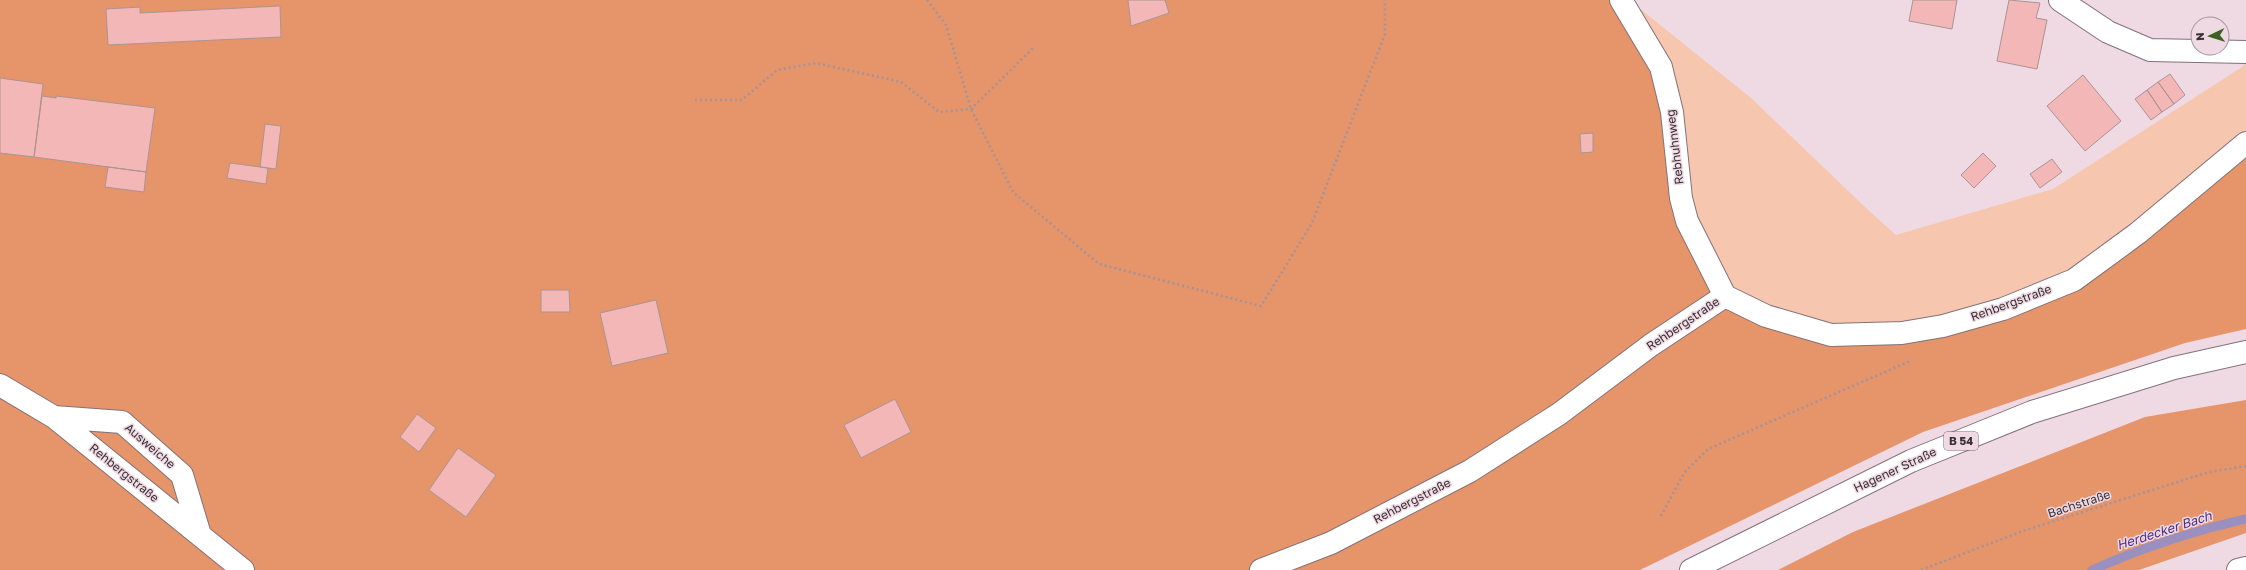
<svg xmlns="http://www.w3.org/2000/svg" width="2246" height="570" viewBox="0 0 2246 570" font-family="'Golos Text',sans-serif">
  <rect width="100%" height="100%" fill="#efd9e3"/>
  <!-- green -->
  <path fill="#f7c6ae" d="M1629 0 1751 98 1866 208 1896 235 2053 189 2242 67 2246 63V143L2138 233 2003 309 1831 335 1725 296 1687 221Z"/>
  <!-- forest -->
  <path fill="#e69469" d="M0 0H1621L1661 67 1681 198 1725 296 1766 316 1902 333 2074 280 2246 143V329L2185 343 1923 432 1640 570H0Z
    M2246 400V533L2139 570H1778L1853 532 2145 417Z"/>
  <g fill="none" stroke-linecap="round" stroke-linejoin="round">
    <!-- stream -->
    <path stroke="#9a90bf" stroke-width="9" d="M2092 570C2142 548 2193 531 2246 519"/>
  </g>
  <!-- building -->
  <path fill="#f3b7b7" stroke="#aa9493" d="M1128 0H1165L1169 13 1131 26Z
    M1913 0H1957L1952 29 1909 21Z
    M2009 0 2040 3 2036 18 2047 20 2037 69 1997 61Z
    M280 6 281 37 108 45 106 9 140 7V13Z
    M2170 74 2185 95 2174 104 2158 82Z
    M2083 75 2121 121 2085 151 2047 106Z
    M0 78 43 84 34 157 0 153Z
    M2158 82 2174 104 2162 112 2147 90Z
    M2147 90 2162 112 2151 120 2135 99Z
    M42 96 56 98V96L155 108 146 172 34 157Z
    M265 124 281 126 276 169 260 167Z
    M1593 133V152L1581 153 1580 134Z
    M1983 153 1996 166 1974 188 1961 175Z
    M2052 159 2062 172 2040 188 2030 174Z
    M230 163 268 168 266 184 227 178Z
    M108 167 146 172 144 192 105 187Z
    M541 290H569L570 312H541Z
    M656 300 668 353 612 366 600 313Z
    M895 399 911 432 861 458 844 425Z
    M417 414 436 428 419 452 400 437Z
    M458 448 496 475 466 517 429 490Z"/>
  <g fill="none" stroke-linecap="round" stroke-linejoin="round">
    <!-- minor casing -->
    <g stroke="#847179" stroke-width="24">
      <path id="minor" d="M1621 0 1661 67 1672 112 1681 198 1687 221 1725 296
        M2060 0 2108 32 2150 50 2246 52
        M1725 296 1766 316 1831 335 1902 333 1943 326 2003 309 2074 280 2138 233 2246 143
        M0 385 54 417 243 570
        M54 417 122 422 182 475 200 535
        M1261 570 1331 543 1470 471 1559 414 1651 345 1725 296
        M2238 570 2246 568"/>
    </g>
    <!-- major casing -->
    <g stroke="#847179" stroke-width="24">
      <path id="major" d="M1691 570 1911 461 2032 412 2174 368 2246 352"/>
    </g>
    <!-- path -->
    <path stroke="#a3939b" stroke-width="2.5" stroke-dasharray="2 3" stroke-linecap="butt" d="M927 0 946 25 971 109 1013 192 1099 264 1261 306 1312 223 1385 34V0
      M695 100H742L777 70 816 63 901 82 939 112 971 109 1033 48
      M1661 516 1684 473 1708 449 1908 362 1907 359
      M1921 570 2023 531 2209 472 2246 466"/>
    <!-- minor -->
    <use href="#minor" stroke="#fff" stroke-width="22"/>
    <!-- major -->
    <use href="#major" stroke="#fff" stroke-width="22"/>
  </g>
  <g text-anchor="middle" stroke-width="3" stroke-linejoin="round" paint-order="stroke">
    <!-- shield labels -->
    <rect fill="#efd9e3" stroke="#6f6368" stroke-width="1" x="1944" y="432" width="34" height="18" rx="3"/>
    <g font-size="11" font-weight="bold" fill="#383034">
      <text x="1961" y="445">B 54</text>
    </g>
    <!-- street labels -->
    <g font-size="12" fill="#383034" stroke="#efd9e3">
      <text transform="translate(1675 147) rotate(-97)" y="4">Rebhuhnweg</text>
      <text transform="translate(2011 303) rotate(-20)" y="4">Rehbergstraße</text>
      <text transform="translate(1683 324) rotate(-34)" y="4">Rehbergstraße</text>
      <text transform="translate(150 446) rotate(41)" y="4">Ausweiche</text>
      <text transform="translate(1895 470) rotate(-25)" y="4">Hagener Straße</text>
      <text transform="translate(124 473) rotate(39)" y="4">Rehbergstraße</text>
      <text transform="translate(1412 501) rotate(-27)" y="4">Rehbergstraße</text>
      <text transform="translate(2079 504) rotate(-18)" y="4">Bachstraße</text>
    </g>
    <!-- water labels -->
    <g font-size="13" font-style="italic" fill="#4a2f8b" stroke="#efd9e3">
      <text transform="translate(2164 530) rotate(-18)" y="5">Herdecker Bach</text>
    </g>
  </g>
  <!-- north arrow -->
  <g transform="translate(2210 36) rotate(266)"><circle r="19" fill="#efd9e3" stroke="#a6959d"/>
  <path d="M0-3L7 15L0 10L-7 15Z" fill="#3c6420"/>
  <text y="-6" font-size="11" font-weight="bold" text-anchor="middle" fill="#383034">N</text>
  </g>
</svg>
